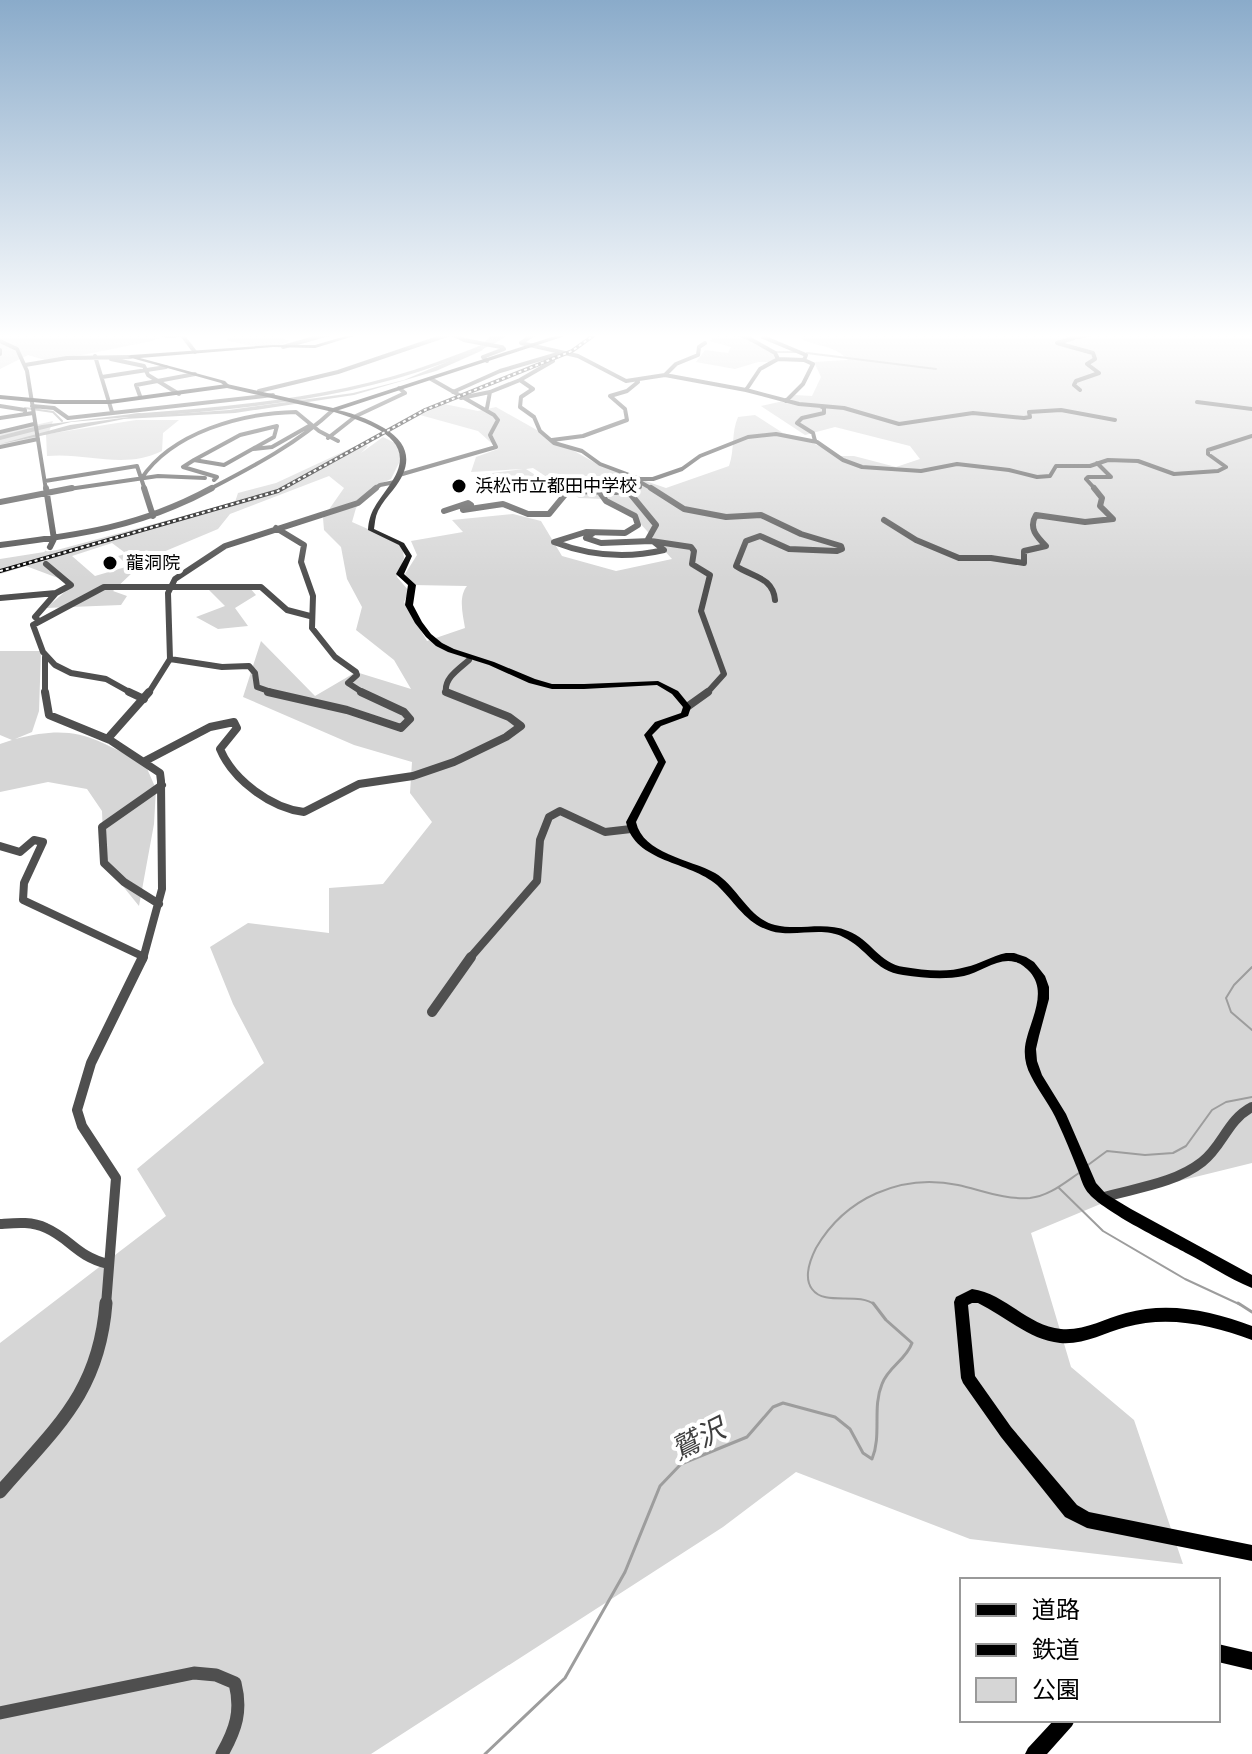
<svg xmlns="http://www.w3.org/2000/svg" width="1252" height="1754" viewBox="0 0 1252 1754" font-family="'DM Sans','Noto Sans JP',sans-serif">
  <rect width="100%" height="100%" fill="#fff"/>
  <!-- green -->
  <path fill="#d6d6d6" d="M0 333H174L152 341 82 355 45 360 28 355 0 369Z
    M228 333H271L289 341C273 351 244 345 226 340L230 335Z
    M717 333H741L776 356 772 362H758L735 369 696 362 705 350 728 353 731 347 710 341Z
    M794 333H1252V1163L1122 1195 1031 1233 1071 1367 1134 1420 1183 1564 970 1539 796 1472 723 1527 371 1754H0V1343L166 1216 137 1169 264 1063 233 1004 210 947 248 923 329 933V888L383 884 432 822 410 793 412 762 354 745 243 697 261 641 315 696 356 672 411 689 394 660 356 630 362 607 347 579 341 547 324 530 323 518 344 488 329 476 230 514 218 529 137 563 134 560 125 563 118 556 125 554 132 558 112 543 72 556 95 576 129 566 134 571 113 591 127 596 121 605 46 608 74 584 26 566 0 574V559L57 550 235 502 238 493 276 483 360 444 368 446 361 453 383 437 397 444 401 459 391 479 371 488 356 508 352 522 402 544 404 558 397 577 409 591 404 602 427 641 465 628C463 615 458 597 467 586L412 585 405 574 417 555 411 541 463 532 452 520 513 514 541 521 562 556 616 571 672 559 630 512 604 499 579 498 533 468 526 469 546 482 510 489 506 485H486L477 475 523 469 471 472 476 457 498 449 478 431 420 415 444 404 478 411 496 407 599 465 666 488 729 466C735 449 731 433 738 417L755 415 783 433 802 438 840 456H854L896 467 920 459 910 446 835 427 805 435 761 406 788 400 795 395 812 396 821 377 814 362 848 360C831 341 809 349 794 333Z
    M136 420H179L163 433 162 451C124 470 86 452 47 456L46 434 0 448V433L53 421 48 434Z
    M249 587 256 595 235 608 248 626 218 629 196 617 225 606 208 589Z
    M0 651H41L39 711 32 732 15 739C76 723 93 738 145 764L156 789 154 824 139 906 104 863 102 811 87 789 48 782 0 792V744L12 740 0 735Z"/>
  <!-- water -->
  <path fill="#9d9d9d" d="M494 333H503L481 351 436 371 354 395 235 413 124 419 0 444 70 425 129 417 71 422 0 440V436L42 425 140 413 144 416 229 410 353 393 404 380 477 349Z"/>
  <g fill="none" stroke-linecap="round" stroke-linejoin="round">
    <!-- stream-far1 -->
    <path stroke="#9d9d9d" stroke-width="2" d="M734 333 751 341
      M775 352H796
      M807 353 936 369
      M25 408 53 412 62 421
      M1252 967 1234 985 1226 998 1231 1012 1252 1030
      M1088 1165 1107 1151 1145 1155 1173 1153 1186 1146 1212 1110 1226 1102 1252 1097
      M1059 1188 1103 1231 1185 1279 1241 1305
      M875 1305C858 1291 825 1307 812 1289 803 1277 810 1260 816 1248 845 1198 901 1173 958 1185 981 1190 1005 1200 1030 1198 1049 1196 1064 1183 1079 1173"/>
    <!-- stream -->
    <path stroke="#9d9d9d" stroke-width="3" d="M1238 1303 1252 1312
      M485 1754 565 1678 625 1572 660 1486 681 1464 747 1437 773 1407 783 1403 835 1417 850 1429 863 1453 872 1459C882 1435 872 1408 882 1384 888 1367 906 1360 912 1343L886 1320 873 1303"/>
    <!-- river -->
    <path fill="#9d9d9d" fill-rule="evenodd" d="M505 333H511C492 347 467 355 444 363 341 401 240 409 131 418L128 416 131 414C235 406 338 398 437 362 460 353 484 346 505 333Z"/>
    <!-- minor-tunnel -->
    <path stroke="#d9d9d9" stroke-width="6" stroke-dasharray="6 3" stroke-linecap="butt" d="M46 564 43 562 50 547"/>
    <!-- minor-far4 -->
    <path stroke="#4f4f4f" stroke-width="4" d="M170 333 166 336 182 335 195 352
      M450 333 464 340 501 347
      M536 333 521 343 578 356 626 381 665 375 746 390 799 404 844 408 899 424 973 413 1024 418 1030 417 1029 412 1061 410 1115 420
      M740 333 775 353 778 359 804 360 806 355
      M764 333 763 337 806 355
      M1078 337 1095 333
      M1074 338 1057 343 1093 353 1095 359 1087 364 1099 373 1076 381 1074 385 1080 390
      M0 341 17 349 27 371 46 490
      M283 347 332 333
      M0 350V354
      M95 356 112 412
      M111 359 144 366 148 375 179 394
      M487 361 483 357 504 349 502 347
      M25 365 67 358 131 357
      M665 375 676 364 698 355 699 347 705 343
      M102 377 166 367
      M520 380 533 389 521 397 520 407 534 417 540 431 554 443 582 451 600 464 640 479H653L682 469 700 456 748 437 776 434 817 442 843 460 862 467 921 471 957 464 1009 470 1037 477 1050 476 1056 466H1090L1108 460 1138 461 1174 474 1218 471 1226 467 1208 454V450L1252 436
      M746 390 760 369 778 359
      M259 391 338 372 453 333
      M453 392 500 371 561 353
      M140 396 136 385 195 374
      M610 396 627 391 638 382
      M461 398 490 392
      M786 401 803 384 813 364 804 360
      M1197 402 1252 409
      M0 406 25 410V414
      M32 406 54 408 68 418 273 395
      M487 408 490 392 520 380 553 361
      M0 418 33 413
      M277 426 274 437 224 465 194 460 240 435Z
      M0 432 34 424
      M328 438 356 416 405 393 399 388
      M552 440 583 436 627 420 625 409 610 396
      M815 441 813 433 797 423 802 418 824 413V408L820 406
      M0 447 38 439
      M253 449 272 447 309 426
      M194 460 183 467 217 477 214 480
      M399 475 496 447 490 435 498 420 494 415 431 379
      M141 479C172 432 242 413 296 412L319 431 338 441
      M45 481 137 466 145 490
      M640 482 654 490
      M62 490 158 476 205 478
      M208 490C252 467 297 444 333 410
      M373 490 380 485 395 482
      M630 490 640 487V479
      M1096 490 1086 479 1088 477H1111L1097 463"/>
    <!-- minor-far3 -->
    <path stroke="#4f4f4f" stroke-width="6" d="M46 488 54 539 50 547
      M144 488 153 516
      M651 488 684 509 726 517 761 515 801 534 841 546 842 549 837 551 789 549 760 536 746 541 736 566C752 577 773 577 775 600
      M628 491 656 525 647 541
      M601 494 606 501 635 516 638 525 625 533 586 532 554 542C590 556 626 559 664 550L654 542
      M0 502 72 488
      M444 511 468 503 471 505 463 510 503 504 528 514H549L568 491 616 492 637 488
      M884 520 916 540 959 558H991L1024 563V551L1046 546C1037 537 1028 528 1036 515L1085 522 1113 519 1100 506 1102 498 1094 488
      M276 528 304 545 301 562 313 596 312 628 335 657 356 672 357 675 348 683 365 694
      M593 533 586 538 601 543 651 541 691 547 694 551 692 564 710 575 701 611 724 674 706 694
      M0 545C79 535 141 527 212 488
      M0 598 56 593 71 585 46 564
      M37 619 35 617 56 593
      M45 657V694
      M170 659 222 667 249 666 255 673 257 687 277 694
      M133 694 106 679 71 673 55 665 43 652 33 625 104 587H261L287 610 310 616
      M148 694 170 659 168 593 175 579 225 546 358 503 376 488
      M451 694 446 692C444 678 459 669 469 660"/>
    <!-- minor-far2 -->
    <path stroke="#4f4f4f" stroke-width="8" d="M45 692 49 715 110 740
      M129 692 144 699
      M268 692 347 710 401 728 410 719 404 712 361 692
      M687 707 708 692
      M145 761 210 727 234 722 237 728 220 749C233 780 271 808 304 812L359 784 413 776 454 762 506 737 521 726 509 717 446 692
      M0 846 20 852 34 840 43 842 24 883 23 900 142 956
      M159 904 124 882 104 863 102 827 162 785
      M143 959 162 889 161 781 160 773 110 740V736L149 692
      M469 959 537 881 540 840 549 817 560 811 605 832 631 829"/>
    <!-- minor-far1 -->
    <path stroke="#4f4f4f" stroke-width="10" d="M432 1012 471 957
      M1101 1198C1134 1188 1174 1184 1202 1162 1223 1146 1227 1120 1252 1107
      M0 1224C15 1223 31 1221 46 1228 71 1239 76 1256 108 1264
      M106 1305 116 1178 82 1126 77 1110 91 1063 143 957"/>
    <!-- minor -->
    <path stroke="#4f4f4f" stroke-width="13" d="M0 1492C56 1427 99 1393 106 1303
      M0 1713 194 1673 216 1675 235 1683C242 1711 236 1729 222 1754"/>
    <!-- major -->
    <path fill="#000" fill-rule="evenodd" d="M356 333H364L315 348 273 347 140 358 225 381 230 386 227 388 221 383 128 357 131 355 273 345H315Z
      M331 409C348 411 369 419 384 428 412 445 412 466 393 490 387 497 382 503 378 511 375 517 375 523 374 529L404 543 412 556 404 574 416 585 413 605 422 622 431 634 442 643 454 649 494 662 535 679 552 684H584L658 681 678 691 691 707 688 716 661 726 652 735 666 762 636 822C643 854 690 859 715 873 738 887 748 918 775 925 800 931 824 921 848 931 870 939 880 964 904 967 923 970 947 973 966 967 980 964 992 956 1006 953H1014L1026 957 1034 962 1045 976 1049 987V999L1039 1036 1036 1049 1037 1061 1042 1075 1066 1114 1096 1183 1106 1194 1131 1209 1252 1275V1288C1230 1279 1209 1265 1188 1254 1165 1241 1099 1210 1086 1190 1082 1184 1080 1175 1077 1168 1071 1153 1065 1138 1058 1123 1051 1106 1039 1092 1031 1076 1026 1067 1024 1057 1025 1047 1028 1023 1049 994 1030 972 1026 968 1021 963 1015 962 998 957 980 973 964 976 944 980 923 978 903 975 874 971 867 948 843 937 821 926 795 938 771 931 746 924 735 902 717 885 690 861 635 863 626 822L658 762 644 735 655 722 681 713 683 707 672 694 657 685 584 689H552L529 683 489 665 448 652 436 646 426 637 415 623 405 605 408 585 396 574 406 556 399 545 368 530C369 510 379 501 389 486 424 438 367 423 331 411Z
      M972 1289C1005 1293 1027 1326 1061 1329 1084 1331 1104 1319 1126 1313 1169 1301 1212 1311 1252 1326V1340C1212 1325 1168 1315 1126 1327 1104 1333 1084 1345 1060 1343 1029 1340 1005 1316 978 1303H972L968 1305 975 1376 1011 1427 1077 1505 1089 1512 1252 1545V1561L1087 1528 1065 1517 1001 1437 963 1383 961 1378 954 1302 956 1297Z
      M1218 1644 1252 1652V1670L1218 1662Z
      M1054 1720H1075L1072 1726 1047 1754H1025L1028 1748Z"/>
    <!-- highway -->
    <path fill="#000" fill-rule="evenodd" d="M564 333H574L333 412 227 388 110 404H54L0 399V395L54 400H110L227 384 333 408Z"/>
    <!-- rail casing -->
    <g stroke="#000" stroke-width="4">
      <path id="rail" d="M0 571 278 491 425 410 572 351 597 333"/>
    </g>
    <!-- rail -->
    <use href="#rail" stroke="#fff" stroke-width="2" stroke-dasharray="3" stroke-linecap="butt"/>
  </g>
  <!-- sky -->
  <linearGradient id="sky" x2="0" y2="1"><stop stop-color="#8aabca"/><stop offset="0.58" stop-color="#fff"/><stop offset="1" stop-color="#fff" stop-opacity="0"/></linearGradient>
  <rect width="1252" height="579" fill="url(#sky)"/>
  <!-- markers -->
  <g fill="#000" stroke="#fff" stroke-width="3">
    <circle cx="459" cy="486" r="8"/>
    <circle cx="110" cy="563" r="8"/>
  </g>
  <g text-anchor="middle" stroke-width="8" stroke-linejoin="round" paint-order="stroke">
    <!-- far-poi labels -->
    <g font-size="18" fill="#000" stroke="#fff" text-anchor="start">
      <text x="475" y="492">浜松市立都田中学校</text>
      <text x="126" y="569">龍洞院</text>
    </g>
    <!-- near-water labels -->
    <g font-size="28" font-style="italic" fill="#3e3e3e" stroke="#fff">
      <text transform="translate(698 1439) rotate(-27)" y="10">鷲沢</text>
    </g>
  </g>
  <!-- legend -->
  <rect x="960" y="1578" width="260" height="144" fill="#ffffff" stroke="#999999" stroke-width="2"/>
  <rect x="976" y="1604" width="40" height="12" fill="#000000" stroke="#999999" stroke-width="2"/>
  <text x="1032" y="1618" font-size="24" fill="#000000">道路</text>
  <rect x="976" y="1644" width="40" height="12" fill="#000000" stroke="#999999" stroke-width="2"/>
  <text x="1032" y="1658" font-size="24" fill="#000000">鉄道</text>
  <rect x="976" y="1678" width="40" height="24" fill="#d6d6d6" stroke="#999999" stroke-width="2"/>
  <text x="1032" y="1698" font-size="24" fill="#000000">公園</text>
</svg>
